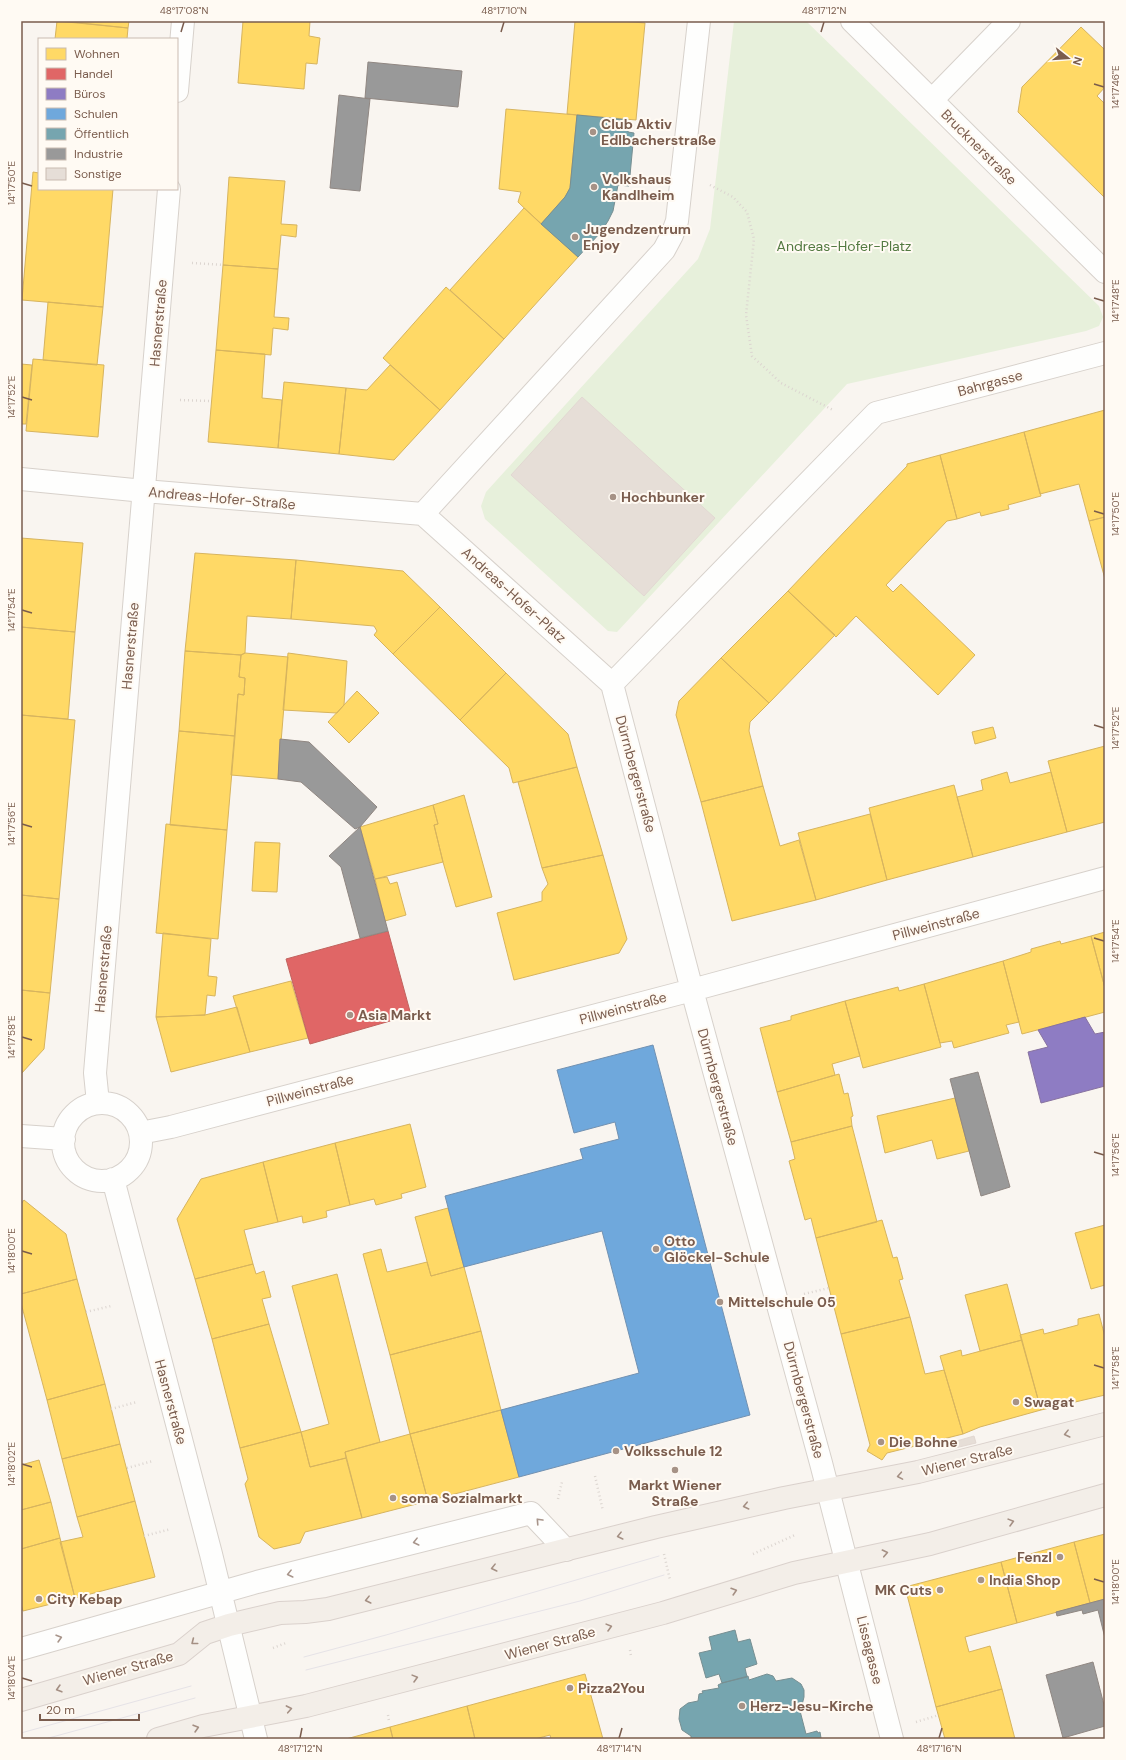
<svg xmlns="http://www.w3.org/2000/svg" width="1126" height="1760" viewBox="0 0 1126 1760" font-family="'DM Sans',sans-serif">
  <rect width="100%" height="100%" fill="#f9f5f0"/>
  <!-- green -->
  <path fill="#e7f0db" d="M734 21H806L1099 306 1103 317 1099 326 1086 331 847 384 617 632 608 631 485 519 481 506 486 492 698 259 710 229Z"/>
  <!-- homes -->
  <path fill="#ffd966" stroke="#d7b45e" d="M57 21 128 28 127 39H55Z
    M72 21H129L128 28 72 22Z
    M243 21H310L309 36 320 38 317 64 306 63 304 89 238 83Z
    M575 21H621L645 23 636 120 567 114Z
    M1081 27 1105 50V87L1097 96 1105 104V198L1018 112 1022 87Z
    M506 109 577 115 570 188 565 197 541 224 518 202 521 192 499 189Z
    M33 172 39 173V189H113L103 307 22 300Z
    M229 177 285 181 281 224 297 225 296 237 281 235 278 269 223 265Z
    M524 208 578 257 504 339 450 290Z
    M223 265 278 269 274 317 289 318 288 330 273 328 271 355 216 350Z
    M446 287 504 339 440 410 383 358Z
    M48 302 103 307 97 365 43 360Z
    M216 350 265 354 262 398 282 400 278 448 208 442Z
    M33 359 104 365 98 437 26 431Z
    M21 364 32 365 26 424H21Z
    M390 365 440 410 394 460 339 454 346 388 367 390Z
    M284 382 346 388 339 454 278 448Z
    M1105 410V517L1089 521 1079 484 1040 494 1024 432Z
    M1024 432 1041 496 1008 505 1009 509 981 516 980 512 957 519 940 455Z
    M940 455 957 519 947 521 886 585 893 592 901 584 975 655 938 695 856 616 836 637 788 591 907 466V464Z
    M1105 517V579L1089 521Z
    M21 538 83 543 75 632 21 627Z
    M195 553 296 560 291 619 247 616 245 653 241 655 185 651Z
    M296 560 403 571 440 607 393 654 374 635 377 631 374 626 291 619Z
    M788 591 835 635 769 703 721 658Z
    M440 607 506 673 460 720 393 654Z
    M21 627 75 632 68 719 21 715Z
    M185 651 241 655 239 677 245 678 244 695 238 694 235 736 179 731Z
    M245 653 288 657 278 779 231 775 238 694 244 695 245 678 239 677 241 655Z
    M288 653 347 661 344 705 337 713 283 710Z
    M721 658 769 703 750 722 749 731 763 786 701 802 676 715 679 701Z
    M506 673 568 734 577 767 513 783 509 768 460 720Z
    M357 691 379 713 349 743 328 722Z
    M21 715 75 720 59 899 21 895Z
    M993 727 996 738 975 744 972 732Z
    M179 731 235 736 227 830 170 825Z
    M1105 746V822L1067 832 1048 761Z
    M577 767 603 855 542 868 518 782Z
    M1007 772 1010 783 1051 772 1067 832 973 857 957 797 983 790 981 780Z
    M954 785 973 857 887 880 869 808Z
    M763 786 780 846 799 840 816 900 732 921 701 802Z
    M464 795 492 897 456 907 443 862 434 825 438 824 433 805Z
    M433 805 438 824 434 825 443 862 375 879 360 827Z
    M870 814 887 880 816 900 798 833Z
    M166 824 227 830 218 939 156 933Z
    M255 842 280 843 277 892 252 891Z
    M603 855 627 939 619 953 514 980 497 913 542 901V892L548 884 542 868Z
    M387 877 390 884 397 882 406 915 385 921 375 879Z
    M21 895 59 899 50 993 21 990Z
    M1105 932V988L1091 936Z
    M163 933 211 939 208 976 217 977 215 996 207 995 205 1015 156 1017Z
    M1091 936 1105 988V1012L1022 1034 1003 961 1031 952V949L1060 941 1061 944Z
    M1003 961 1019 1022 1006 1025 1009 1033 1005 1034 954 1048 952 1041 940 1043 924 984Z
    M291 981 308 1038 250 1052 233 996Z
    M924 984 941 1047 863 1068 845 1001 898 987 899 991Z
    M21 990 50 993 44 1049 21 1074Z
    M845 1001 860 1056 832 1064 835 1075 777 1092 760 1028 791 1020V1016Z
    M237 1007 250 1052 171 1072 156 1017 205 1015Z
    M839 1074 844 1094 848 1093 853 1116 851 1117 852 1126 791 1142 777 1092Z
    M955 1098 969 1151 937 1159 932 1140 885 1153 877 1116Z
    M410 1124 426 1187 401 1194 402 1198 376 1205 374 1199 350 1205 335 1143Z
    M852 1126 877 1222 816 1238 811 1218 805 1220 789 1161 795 1159 791 1142Z
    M335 1143 350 1205 326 1211 327 1217 303 1223 302 1216 278 1222 263 1162Z
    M263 1162 278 1222 244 1230 253 1264 195 1279 177 1219 201 1179Z
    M24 1200 66 1234 77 1279 21 1294V1204Z
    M448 1208 464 1267 431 1276 415 1217Z
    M882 1220 893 1258 897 1257 903 1279 899 1280 910 1317 841 1334 816 1238Z
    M1105 1225V1285L1091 1289 1075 1233Z
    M381 1249 387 1272 427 1262 431 1276 464 1267 481 1331 390 1355 363 1254Z
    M253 1264 256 1274 264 1271 271 1297 262 1299 269 1324 212 1339 195 1279Z
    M337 1274 380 1442 345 1452 346 1458 310 1467 301 1432 329 1424 292 1286Z
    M77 1279 105 1384 47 1400 21 1303V1294Z
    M1007 1284 1022 1340 980 1351 965 1295Z
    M1099 1314 1105 1337V1395L1041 1410 1020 1335 1043 1329 1044 1334 1078 1325V1319Z
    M910 1317 925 1374 944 1370 963 1434 887 1453 882 1460 867 1451 870 1445 841 1334Z
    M269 1324 301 1432 240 1448 212 1339Z
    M481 1331 501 1410 410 1434 390 1355Z
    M1022 1340 1041 1410 980 1427 963 1434 940 1356 961 1350 962 1356Z
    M105 1384 120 1444 62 1459 47 1400Z
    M501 1410 519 1477 428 1501 410 1434Z
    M301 1432 310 1467 346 1458 362 1518 305 1532 300 1543 274 1549 259 1537 245 1484 248 1479 240 1448Z
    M410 1434 428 1501 362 1518 345 1452Z
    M120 1444 135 1501 77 1517 62 1459Z
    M39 1460 51 1502 21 1510V1465Z
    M135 1501 155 1577 75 1598 60 1542 83 1537 77 1517Z
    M51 1502 60 1538 21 1549V1510Z
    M1105 1534V1599L1090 1603 1074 1542Z
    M60 1538 75 1598 23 1611 21 1604V1549Z
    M1074 1542 1090 1603 1017 1623 1001 1562Z
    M1001 1562 1017 1623 965 1637 969 1652 990 1646 1002 1689 936 1707 905 1587Z
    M585 1674 603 1739H551L550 1735 535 1739H475L467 1706Z
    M1002 1689 1015 1739H945L936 1707Z
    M467 1706 475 1739H393L390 1727Z
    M390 1727 393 1739H346Z"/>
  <!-- shops -->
  <path fill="#e06666" stroke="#c1635e" d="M388 931 411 1015 310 1044 286 959Z"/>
  <!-- offices -->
  <path fill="#8e7cc3" stroke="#8872a0" d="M1085 1017 1095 1034 1105 1032V1086L1041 1103 1028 1052 1048 1047 1038 1030Z"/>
  <!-- schools -->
  <path fill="#6fa8dc" stroke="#7291b1" d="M653 1045 750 1415 519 1477 501 1410 639 1373 602 1231 464 1267 445 1196 583 1159 580 1149 619 1139 615 1122 574 1133 557 1070Z"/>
  <!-- public -->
  <path fill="#76a5af" stroke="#778f92" d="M577 115 629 120 628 132 634 133 629 186 618 185 613 211 608 221 601 232 578 257 541 224 565 197 570 188Z
    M735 1630 738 1642 750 1639 757 1664 745 1668 747 1677 722 1683 719 1674 706 1678 699 1653 712 1650 709 1637Z
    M767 1674 773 1676 776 1681 792 1678 801 1684 804 1690V1697L802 1705 799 1707 806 1734 817 1731 818 1733 820 1732 821 1738 691 1739V1736L682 1730 679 1719 680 1709 688 1703 698 1701 699 1694 703 1693 702 1691 719 1688 718 1685 722 1683 748 1676 749 1680Z"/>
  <!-- industry -->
  <path fill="#999" stroke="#908782" d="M368 62 462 71 458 107 365 98Z
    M339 95 370 99 360 191 330 188Z
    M280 739 309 742 377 807 360 827 355 829 301 782 278 779Z
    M360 827 388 931 360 938 341 867 329 856Z
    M978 1072 1010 1187 981 1196 950 1079Z
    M1105 1599V1638L1098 1610 1083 1614 1082 1610 1057 1616 1056 1612Z
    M1093 1662 1105 1709V1726L1063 1738 1046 1675Z"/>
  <!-- building -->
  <path fill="#e6ded7" stroke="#e2d8d2" d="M582 397 715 518 644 596 511 475Z
    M974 1436 976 1443 955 1448 953 1442Z"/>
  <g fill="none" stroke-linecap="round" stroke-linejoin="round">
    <!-- minor casing -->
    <g stroke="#d7d1cb" stroke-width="24">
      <path id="minor" d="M699 21 677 221 672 235 664 250 423 514 612 684 876 413 1105 353
        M852 21 1105 272
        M177 91 183 21
        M932 100 1009 21
        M21 479 144 491 423 514
        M612 684 692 990 821 1463 892 1739
        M98 1103 95 1073 169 189
        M63 1142a39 39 0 1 1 78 0a39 39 0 1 1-78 0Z
        M140 1133 171 1127 692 990 1105 878
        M21 1136 64 1139
        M113 1179 211 1554 256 1739
        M21 1649 257 1582 531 1513 566 1550"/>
    </g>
    <!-- major casing -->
    <g stroke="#dad1cc" stroke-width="24">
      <path id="major" d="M21 1700 179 1654 205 1633 229 1625 280 1613 305 1612 328 1609 656 1527 784 1498 918 1472 1105 1424
        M158 1739 203 1726 306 1706 663 1613 794 1573 930 1544 1105 1495"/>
    </g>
    <!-- path -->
    <path stroke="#dcd5d0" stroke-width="2.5" stroke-dasharray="1 3" stroke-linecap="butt" d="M710 185 733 197 747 212 754 239 746 315 752 356 781 383 833 410
      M192 263 223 265
      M180 400 211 401
      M804 1294 829 1288
      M86 1312 111 1306
      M111 1409 137 1402
      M127 1468 153 1461
      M595 1476 603 1511
      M558 1499 562 1482
      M144 1536 171 1529
      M664 1554 670 1580
      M753 1554 795 1535
      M273 1648 286 1643
      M630 1650 631 1656
      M388 1715 389 1721
      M916 1722 939 1715"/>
    <!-- minor -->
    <use href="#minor" stroke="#fefefd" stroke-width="22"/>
    <!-- major -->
    <use href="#major" stroke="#f3eee8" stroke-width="22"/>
    <!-- tram -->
    <path stroke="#e6e3e7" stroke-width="1" d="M304 1657 386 1635 659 1556
      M306 1670 580 1601 664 1575
      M21 1733 191 1686
      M45 1739 195 1698"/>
  </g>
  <!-- one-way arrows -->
  <defs><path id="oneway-chevron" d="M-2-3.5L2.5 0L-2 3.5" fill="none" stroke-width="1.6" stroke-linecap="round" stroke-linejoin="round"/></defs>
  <g stroke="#a48f83">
    <use href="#oneway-chevron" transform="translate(1067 1434) rotate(166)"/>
    <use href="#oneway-chevron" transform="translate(900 1476) rotate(170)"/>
    <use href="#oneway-chevron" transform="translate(746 1506) rotate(167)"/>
    <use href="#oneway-chevron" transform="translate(1011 1522) rotate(-15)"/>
    <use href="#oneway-chevron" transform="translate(620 1536) rotate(166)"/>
    <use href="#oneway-chevron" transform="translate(885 1553) rotate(-12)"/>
    <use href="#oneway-chevron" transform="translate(494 1568) rotate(166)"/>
    <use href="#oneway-chevron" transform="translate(734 1591) rotate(-17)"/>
    <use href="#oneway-chevron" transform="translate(368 1600) rotate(166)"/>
    <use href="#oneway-chevron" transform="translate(609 1627) rotate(-15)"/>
    <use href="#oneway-chevron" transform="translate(194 1642) rotate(142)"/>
    <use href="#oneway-chevron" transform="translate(415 1678) rotate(-15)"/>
    <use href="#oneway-chevron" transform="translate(59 1689) rotate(164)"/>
    <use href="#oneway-chevron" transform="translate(289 1709) rotate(-11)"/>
    <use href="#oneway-chevron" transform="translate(196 1728) rotate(-16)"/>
  </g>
  <g stroke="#a8958b">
    <use href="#oneway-chevron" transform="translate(539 1521) rotate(-133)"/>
    <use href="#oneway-chevron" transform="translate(416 1542) rotate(166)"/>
    <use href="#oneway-chevron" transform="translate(290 1574) rotate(166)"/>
    <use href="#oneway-chevron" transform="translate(59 1638) rotate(-16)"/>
  </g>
  <!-- ticks -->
  <path fill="none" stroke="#7a5c4d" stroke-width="1.5" d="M181 32 184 22M501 32 504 22M821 32 824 22M1094 84 1104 87M22 183 32 186M1094 298 1104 301M22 397 32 400M1094 511 1104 514M22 610 32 613M1094 725 1104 728M22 824 32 827M1094 938 1104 941M22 1037 32 1040M1094 1152 1104 1155M22 1251 32 1254M1094 1365 1104 1368M22 1464 32 1467M1094 1579 1104 1582M22 1678 32 1681M300 1738 302 1728M619 1738 622 1728M939 1738 942 1728"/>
  <!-- markers -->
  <g fill="#a69286" stroke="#fffaf3" stroke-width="1.5">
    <circle cx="593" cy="132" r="4"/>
    <circle cx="594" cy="187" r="4"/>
    <circle cx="575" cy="237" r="4"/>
    <circle cx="613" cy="497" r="4"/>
    <circle cx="350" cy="1015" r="4"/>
    <circle cx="656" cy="1249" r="4"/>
    <circle cx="720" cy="1302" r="4"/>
    <circle cx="1016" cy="1402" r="4"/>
    <circle cx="881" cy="1442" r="4"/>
    <circle cx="616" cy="1451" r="4"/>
    <circle cx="675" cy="1470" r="4"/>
    <circle cx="393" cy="1498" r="4"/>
    <circle cx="1060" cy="1557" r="4"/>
    <circle cx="981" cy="1580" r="4"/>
    <circle cx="940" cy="1590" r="4"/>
    <circle cx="39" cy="1599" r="4"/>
    <circle cx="570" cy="1688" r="4"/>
    <circle cx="742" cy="1706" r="4"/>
  </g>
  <g text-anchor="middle" stroke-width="4" stroke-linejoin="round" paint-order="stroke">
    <!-- poi labels -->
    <g font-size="14" font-weight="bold" fill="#7a5c4d" stroke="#fffaf3" text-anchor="start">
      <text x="601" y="129">Club Aktiv<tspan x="601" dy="16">Edlbacherstraße</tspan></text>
      <text x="602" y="184">Volkshaus<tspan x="602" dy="16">Kandlheim</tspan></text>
      <text x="583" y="234">Jugendzentrum<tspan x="583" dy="16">Enjoy</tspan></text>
      <text x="621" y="502">Hochbunker</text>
      <text x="358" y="1020">Asia Markt</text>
      <text x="664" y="1246">Otto<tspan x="664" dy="16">Glöckel-Schule</tspan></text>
      <text x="728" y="1307">Mittelschule 05</text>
      <text x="1024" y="1407">Swagat</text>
      <text x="889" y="1447">Die Bohne</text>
      <text x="624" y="1456">Volksschule 12</text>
      <text x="675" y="1490" text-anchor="middle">Markt Wiener<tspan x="675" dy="16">Straße</tspan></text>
      <text x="401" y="1503">soma Sozialmarkt</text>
      <text x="1052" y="1562" text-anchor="end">Fenzl</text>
      <text x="989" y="1585">India Shop</text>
      <text x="932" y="1595" text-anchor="end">MK Cuts</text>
      <text x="47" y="1604">City Kebap</text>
      <text x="578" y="1693">Pizza2You</text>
      <text x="750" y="1711">Herz-Jesu-Kirche</text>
    </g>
    <!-- street labels -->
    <g font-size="14" fill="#7a5c4d" stroke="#fffaf3">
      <text transform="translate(979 147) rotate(45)" y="5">Brucknerstraße</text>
      <text transform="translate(158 323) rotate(-85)" y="5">Hasnerstraße</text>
      <text transform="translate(990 383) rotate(-15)" y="5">Bahrgasse</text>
      <text transform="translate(222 498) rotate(5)" y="5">Andreas-Hofer-Straße</text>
      <text transform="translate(514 595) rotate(42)" y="5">Andreas-Hofer-Platz</text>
      <text transform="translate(130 646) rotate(-85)" y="5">Hasnerstraße</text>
      <text transform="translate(636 774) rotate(75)" y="5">Dürrnbergerstraße</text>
      <text transform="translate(936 924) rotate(-15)" y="5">Pillweinstraße</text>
      <text transform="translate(103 969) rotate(-85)" y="5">Hasnerstraße</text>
      <text transform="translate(623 1008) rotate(-15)" y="5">Pillweinstraße</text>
      <text transform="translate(718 1087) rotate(75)" y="5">Dürrnbergerstraße</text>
      <text transform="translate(310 1090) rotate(-15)" y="5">Pillweinstraße</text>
      <text transform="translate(804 1400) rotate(75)" y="5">Dürrnbergerstraße</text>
      <text transform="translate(171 1402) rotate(75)" y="5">Hasnerstraße</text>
      <text transform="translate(967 1460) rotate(-14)" y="5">Wiener Straße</text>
      <text transform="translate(550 1643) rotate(-15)" y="5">Wiener Straße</text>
      <text transform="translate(870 1650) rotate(76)" y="5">Lissagasse</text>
      <text transform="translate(128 1668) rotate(-16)" y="5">Wiener Straße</text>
    </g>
    <!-- park labels -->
    <g font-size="14" fill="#537a41" stroke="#fffaf3">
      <text x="844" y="251">Andreas-Hofer-Platz</text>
    </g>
  </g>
  <!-- border -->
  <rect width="1126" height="1760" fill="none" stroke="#fffaf3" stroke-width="44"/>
  <!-- legend -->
  <rect x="38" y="38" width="140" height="152" fill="#fffaf3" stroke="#cabbb1"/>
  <rect x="46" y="48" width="20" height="12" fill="#ffd966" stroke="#cabbb1"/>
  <text x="74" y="58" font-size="12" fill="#7a5c4d">Wohnen</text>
  <rect x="46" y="68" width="20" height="12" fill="#e06666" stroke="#cabbb1"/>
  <text x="74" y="78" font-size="12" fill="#7a5c4d">Handel</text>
  <rect x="46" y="88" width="20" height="12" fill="#8e7cc3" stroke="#cabbb1"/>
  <text x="74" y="98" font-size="12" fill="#7a5c4d">Büros</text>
  <rect x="46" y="108" width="20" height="12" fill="#6fa8dc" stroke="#cabbb1"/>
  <text x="74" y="118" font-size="12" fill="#7a5c4d">Schulen</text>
  <rect x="46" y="128" width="20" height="12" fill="#76a5af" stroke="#cabbb1"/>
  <text x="74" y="138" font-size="12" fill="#7a5c4d">Öffentlich</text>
  <rect x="46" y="148" width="20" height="12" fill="#999999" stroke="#cabbb1"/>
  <text x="74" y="158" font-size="12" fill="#7a5c4d">Industrie</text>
  <rect x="46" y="168" width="20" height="12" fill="#e6ded7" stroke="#cabbb1"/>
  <text x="74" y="178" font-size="12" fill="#7a5c4d">Sonstige</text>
  <!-- north arrow -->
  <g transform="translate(1068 58) rotate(107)" stroke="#fffaf3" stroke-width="3" paint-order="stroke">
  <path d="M0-3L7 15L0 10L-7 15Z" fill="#7a5c4d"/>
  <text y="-6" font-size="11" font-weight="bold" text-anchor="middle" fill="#7a5c4d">N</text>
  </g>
  <!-- scale -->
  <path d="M40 1714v6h99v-6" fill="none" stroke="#7a5c4d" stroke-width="2"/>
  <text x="46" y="1714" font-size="12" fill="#7a5c4d" stroke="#fffaf3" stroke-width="3" paint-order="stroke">20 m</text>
  <rect x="22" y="22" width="1082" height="1716" fill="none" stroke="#7a5c4d" stroke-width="1.5"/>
  <g font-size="10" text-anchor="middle" fill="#7a5c4d">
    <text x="184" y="14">48°17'08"N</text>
    <text x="504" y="14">48°17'10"N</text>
    <text x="824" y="14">48°17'12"N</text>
    <text transform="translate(1115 87) rotate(-90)" y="4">14°17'46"E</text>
    <text transform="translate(11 183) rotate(-90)" y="4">14°17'50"E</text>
    <text transform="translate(1115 301) rotate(-90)" y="4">14°17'48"E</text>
    <text transform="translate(11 397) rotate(-90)" y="4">14°17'52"E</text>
    <text transform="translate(1115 514) rotate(-90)" y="4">14°17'50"E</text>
    <text transform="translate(11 610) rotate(-90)" y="4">14°17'54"E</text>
    <text transform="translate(1115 728) rotate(-90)" y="4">14°17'52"E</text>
    <text transform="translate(11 824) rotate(-90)" y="4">14°17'56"E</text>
    <text transform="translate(1115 941) rotate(-90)" y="4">14°17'54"E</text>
    <text transform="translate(11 1037) rotate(-90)" y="4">14°17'58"E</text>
    <text transform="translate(1115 1155) rotate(-90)" y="4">14°17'56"E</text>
    <text transform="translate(11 1251) rotate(-90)" y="4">14°18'00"E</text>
    <text transform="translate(1115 1368) rotate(-90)" y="4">14°17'58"E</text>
    <text transform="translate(11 1464) rotate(-90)" y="4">14°18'02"E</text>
    <text transform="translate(1115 1582) rotate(-90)" y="4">14°18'00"E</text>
    <text transform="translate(11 1678) rotate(-90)" y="4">14°18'04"E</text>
    <text x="300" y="1752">48°17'12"N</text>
    <text x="619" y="1752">48°17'14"N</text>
    <text x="939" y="1752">48°17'16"N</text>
  </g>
</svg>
